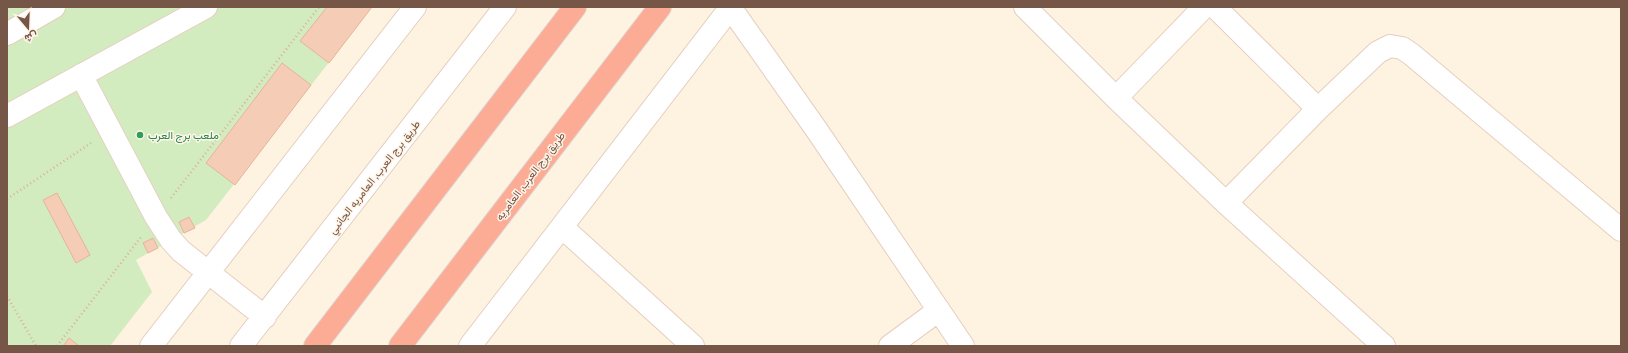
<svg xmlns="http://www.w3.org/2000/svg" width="1628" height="353" viewBox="0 0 1628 353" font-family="'Archivo Narrow',Vazirmatn,sans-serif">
  <rect width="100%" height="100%" fill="#fef2e1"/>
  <!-- green -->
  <path fill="#d3ecbf" d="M7 7H372L206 220 136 260 152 292 110 346H7Z"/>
  <!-- building -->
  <path fill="#f5cdb7" stroke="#e8b396" d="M327 7H372L329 63 300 41Z
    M282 63 311 85 235 185 206 163Z
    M57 193 90 255 76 263 43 200Z
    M189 217 195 228 184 233 179 222Z
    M153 238 158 248 148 253 143 243Z
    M69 338 79 346H63Z"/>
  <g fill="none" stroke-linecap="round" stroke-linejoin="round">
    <!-- minor casing -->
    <g stroke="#e4cfbf" stroke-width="24">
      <path id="minor" d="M730 7 816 129 963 346
        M1025 7 1116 98 1226 203 1384 346
        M1215 7 1318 109
        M7 34 54 7
        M81 75 156 217 171 240 181 251 265 317
        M1116 98 1204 7
        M7 116 206 7
        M1226 203 1318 109 1378 52 1390 46 1402 48 1411 54 1621 230
        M562 227 693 346
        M151 346 415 7
        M241 346 505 7
        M470 346 731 7
        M890 346 939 310"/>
    </g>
    <!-- highway casing -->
    <g stroke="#ded6d3" stroke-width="24">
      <path id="highway" d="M315 346 575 7
        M400 346 660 7"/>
    </g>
    <!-- path -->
    <path stroke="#d9b19a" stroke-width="2.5" stroke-dasharray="1 3" stroke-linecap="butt" d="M171 198 319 7
      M7 199 91 143
      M7 296 36 346
      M57 346 141 237"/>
    <!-- minor -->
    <use href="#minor" stroke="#fff" stroke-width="22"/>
    <!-- highway -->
    <use href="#highway" stroke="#fcab94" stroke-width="22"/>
  </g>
  <!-- markers -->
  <circle fill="#2e9e5b" stroke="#fff5e9" stroke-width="1.5" cx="140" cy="135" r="4"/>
  <g text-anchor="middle" stroke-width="3" stroke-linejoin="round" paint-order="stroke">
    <!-- leisure labels -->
    <g font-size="11" fill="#27864d" stroke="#fff5e9" text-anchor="start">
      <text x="148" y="139">ملعب برج العرب</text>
    </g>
    <!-- street labels -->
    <g font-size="11" fill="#765646" stroke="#fff5e9">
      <text transform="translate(530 176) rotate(-53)" y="4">طريق برج العرب, العامريه</text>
      <text transform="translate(374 177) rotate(-52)" y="4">طريق برج العرب, العامريه الجانبي</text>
    </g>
  </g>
  <!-- border -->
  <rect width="1628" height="353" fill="none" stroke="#765646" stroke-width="16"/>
  <!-- north arrow -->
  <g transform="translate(28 28) rotate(161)" stroke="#fff5e9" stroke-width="3" paint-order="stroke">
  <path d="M0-3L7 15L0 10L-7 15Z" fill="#765646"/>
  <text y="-6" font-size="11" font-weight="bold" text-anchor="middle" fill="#765646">ش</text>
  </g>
</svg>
